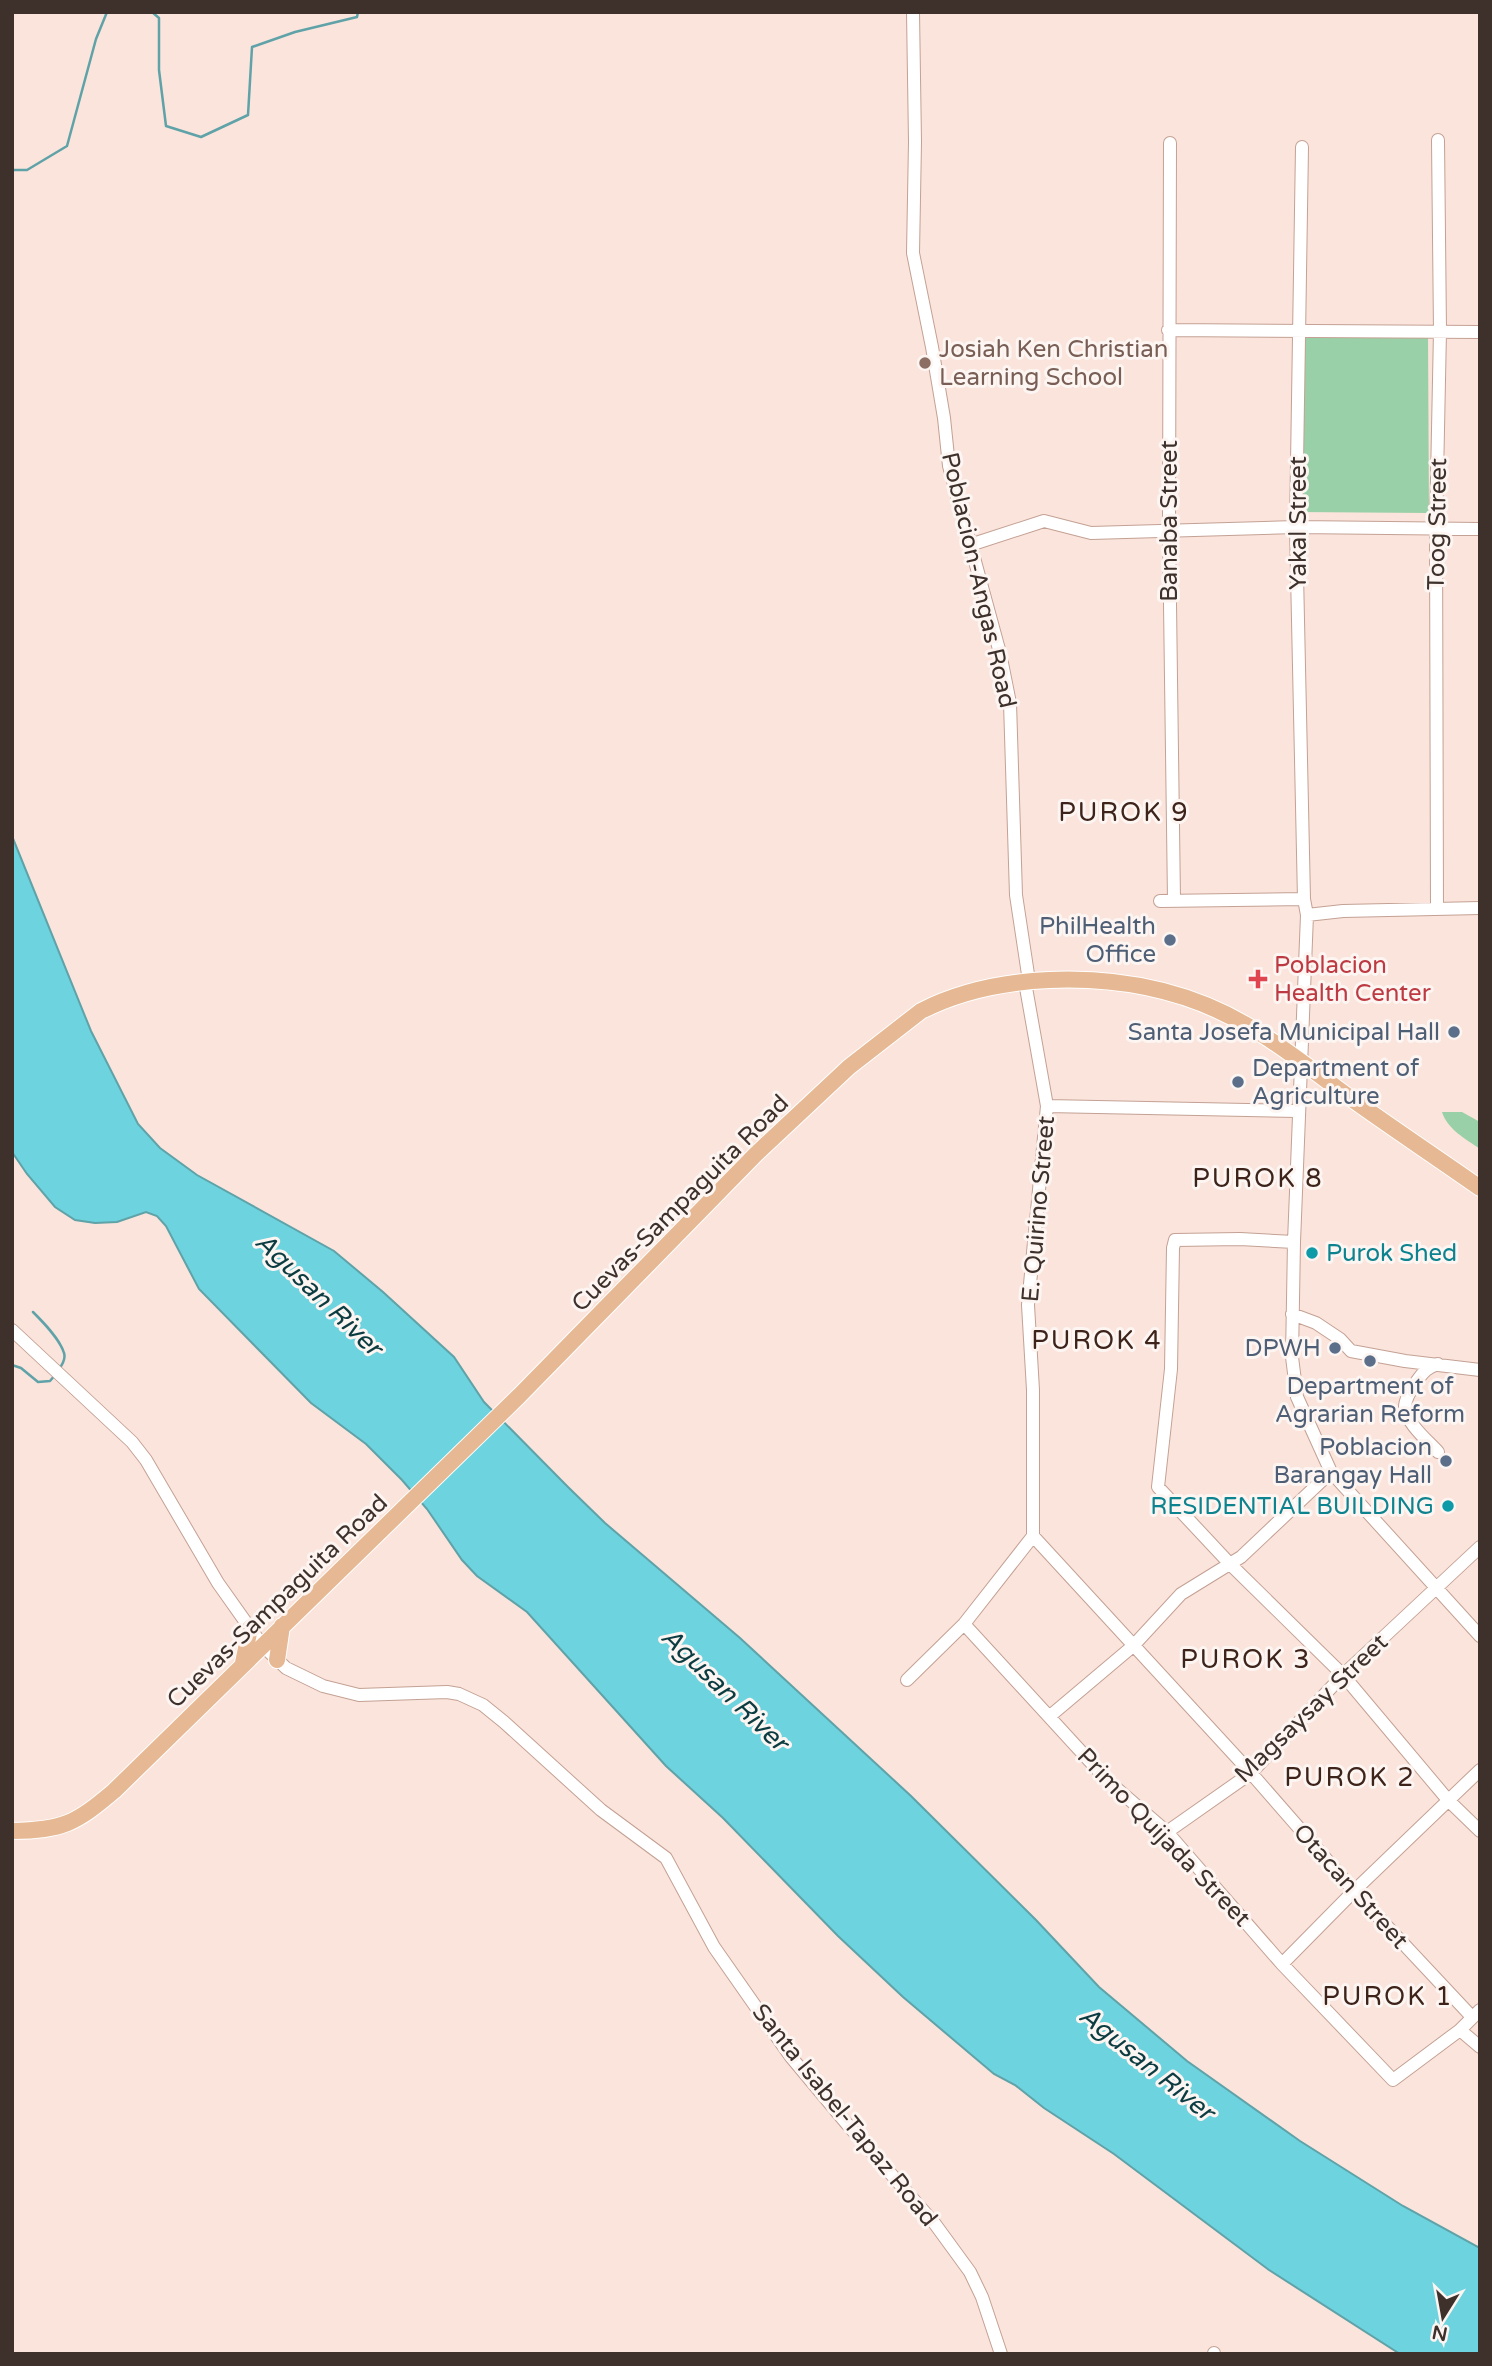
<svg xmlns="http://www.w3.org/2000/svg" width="1492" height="2366" viewBox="0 0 1492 2366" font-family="'Varela Round',sans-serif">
  <rect width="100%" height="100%" fill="#fae4dc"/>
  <!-- green -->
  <path fill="#9ad0a7" d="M1303 335H1428L1429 513 1298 512Z
    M1442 1112H1462L1480 1122V1149C1466 1139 1447 1129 1442 1112Z"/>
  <!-- water -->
  <path fill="#6dd3de" stroke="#5fa2a8" stroke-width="2" d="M12 836 91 1031 138 1124 160 1148 197 1175 334 1251 383 1292 454 1357 484 1402 568 1487 605 1523 740 1638 911 1796 1036 1920 1099 1987 1187 2061 1300 2141 1403 2206 1480 2248V2354H1400L1269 2270 1114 2154 1044 2108 1015 2085 994 2074 903 1997 838 1936 723 1818 666 1766 527 1612 477 1576 462 1560 427 1509 402 1480 366 1444 311 1403 199 1289 166 1226 157 1216 146 1212 117 1222 95 1223 75 1220 55 1207 27 1174 12 1152Z"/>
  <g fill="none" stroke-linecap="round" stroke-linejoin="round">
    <!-- stream -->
    <path stroke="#5fa2a8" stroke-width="2.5" d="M152 12 159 18V70L166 126 201 137 248 115 252 47 295 32 357 17 358 12
      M12 170H27L67 146 96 39 107 12
      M33 1312C43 1322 60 1339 64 1353 66 1359 62 1365 59 1369
      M12 1365 21 1368 38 1382 50 1381 55 1375"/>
    <!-- minor casing -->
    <g stroke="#c4a194" stroke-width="14">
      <path id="minor" d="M913 12 915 142 913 253 932 347 944 418 949 466 1000 653 1010 703 1016 895 1029 981
        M1170 143 1169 530 1174 900
        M1302 147 1296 527 1304 899
        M1168 330 1480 332
        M970 545 1044 521 1091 533 1296 527 1480 529
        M1160 901 1304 899 1307 915 1343 911 1480 908
        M1437 908 1436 528 1440 331 1438 140
        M1307 915 1294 1242 1292 1357 1297 1397 1331 1472 1480 1636
        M1047 1106 1298 1111
        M1294 1242 1240 1239 1175 1240 1173 1248 1171 1369 1158 1487 1230 1564 1343 1675 1448 1800 1480 1831
        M1292 1314 1316 1323 1340 1339 1351 1351 1405 1361 1480 1370
        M12 1330 132 1442 146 1460 218 1583 262 1645 286 1668 323 1686 359 1695 447 1692 459 1694 483 1705 504 1722 601 1810 666 1858 714 1947 791 2057 847 2124 935 2224 970 2272 982 2297 1001 2354
        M1438 1364C1428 1367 1423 1372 1417 1381 1412 1388 1405 1398 1405 1407 1406 1423 1428 1441 1438 1452
        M1033 1536 1251 1773 1354 1891 1472 2017
        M964 1624 1108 1781 1167 1832 1282 1964 1393 2080 1460 2030 1480 2010
        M907 1680 964 1624 1033 1536V1390L1028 1305 1047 1106 1025 982
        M1050 1716 1133 1646 1181 1594 1241 1557 1331 1472
        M1167 1832 1251 1773 1343 1675 1480 1547
        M1282 1964 1354 1891 1480 1770
        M1460 2030 1480 2047
        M1214 2354V2353"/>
    </g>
    <!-- major casing -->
    <g stroke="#fff" stroke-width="18">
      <path id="major" d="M277 1660 282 1626
        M243 1663 250 1628
        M12 1831C63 1830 75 1824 114 1791L520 1395 756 1154 849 1067 921 1011C960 991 1005 982 1049 980 1121 977 1191 991 1253 1029 1287 1049 1317 1074 1349 1097 1392 1128 1436 1157 1480 1188"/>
    </g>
    <!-- minor -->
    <use href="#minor" stroke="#fff" stroke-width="12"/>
    <!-- major -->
    <use href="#major" stroke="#e6b994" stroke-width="16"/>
  </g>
  <!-- markers -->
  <circle fill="#8d6e63" stroke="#fcf5f2" stroke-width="2.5" cx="925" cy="363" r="7"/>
  <g fill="#5c6f8a" stroke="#fcf5f2" stroke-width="2.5">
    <circle cx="1170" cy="940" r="7"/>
    <circle cx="1454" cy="1032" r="7"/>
    <circle cx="1238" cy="1082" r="7"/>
    <circle cx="1335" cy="1348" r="7"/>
    <circle cx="1370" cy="1361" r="7"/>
    <circle cx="1446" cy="1461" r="7"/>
  </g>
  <path fill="#e0444e" stroke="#fcf5f2" stroke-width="2.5" d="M1254.5 968.5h7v7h7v7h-7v7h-7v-7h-7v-7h7z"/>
  <g fill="#0f9aa8" stroke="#fcf5f2" stroke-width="2.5">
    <circle cx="1312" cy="1253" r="7"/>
    <circle cx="1448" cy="1506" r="7"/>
  </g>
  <g text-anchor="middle" stroke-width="6" stroke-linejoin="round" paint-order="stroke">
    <!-- education labels -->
    <g font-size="24" fill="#785e54" stroke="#fcf5f2" text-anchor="start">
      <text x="939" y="357">Josiah Ken Christian<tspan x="939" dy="28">Learning School</tspan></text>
    </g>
    <!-- street labels -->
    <g font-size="24" fill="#3e312b" stroke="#fcf5f2">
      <text transform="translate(1169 521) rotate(-90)" y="8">Banaba Street</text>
      <text transform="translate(1298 523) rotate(-90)" y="8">Yakal Street</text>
      <text transform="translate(1437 524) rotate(-89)" y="8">Toog Street</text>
      <text transform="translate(979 580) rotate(77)" y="8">Poblacion-Angas Road</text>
      <text transform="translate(680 1203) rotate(-45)" y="8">Cuevas-Sampaguita Road</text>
      <text transform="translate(1038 1209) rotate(-85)" y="8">E. Quirino Street</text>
      <text transform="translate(277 1601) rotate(-44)" y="8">Cuevas-Sampaguita Road</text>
      <text transform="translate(1311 1708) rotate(-44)" y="8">Magsaysay Street</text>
      <text transform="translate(1164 1837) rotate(46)" y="8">Primo Quijada Street</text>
      <text transform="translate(1351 1886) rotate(48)" y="8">Otacan Street</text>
      <text transform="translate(845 2115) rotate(51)" y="8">Santa Isabel-Tapaz Road</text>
    </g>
    <!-- service labels -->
    <g font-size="24" fill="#4e5e75" stroke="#fcf5f2" text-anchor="end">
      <text x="1156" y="934">PhilHealth<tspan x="1156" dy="28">Office</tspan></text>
      <text x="1440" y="1040">Santa Josefa Municipal Hall</text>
      <text x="1252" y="1076" text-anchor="start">Department of<tspan x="1252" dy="28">Agriculture</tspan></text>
      <text x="1321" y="1356">DPWH</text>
      <text x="1370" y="1394" text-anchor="middle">Department of<tspan x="1370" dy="28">Agrarian Reform</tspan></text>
      <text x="1432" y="1455">Poblacion<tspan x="1432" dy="28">Barangay Hall</tspan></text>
    </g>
    <!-- health labels -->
    <g font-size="24" fill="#be3a42" stroke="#fcf5f2" text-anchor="start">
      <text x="1274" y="973">Poblacion<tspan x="1274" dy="28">Health Center</tspan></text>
    </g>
    <!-- culture labels -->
    <g font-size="24" fill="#0d838f" stroke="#fcf5f2" text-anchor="start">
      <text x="1326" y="1261">Purok Shed</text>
      <text x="1434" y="1514" text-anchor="end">RESIDENTIAL BUILDING</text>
    </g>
    <!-- neighbourhood labels -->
    <g font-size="26" letter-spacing="2" fill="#3d2319" stroke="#fcf5f2">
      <text x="1124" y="821">PUROK 9</text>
      <text x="1258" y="1187">PUROK 8</text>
      <text x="1097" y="1349">PUROK 4</text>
      <text x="1246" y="1668">PUROK 3</text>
      <text x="1350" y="1786">PUROK 2</text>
      <text x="1388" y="2005">PUROK 1</text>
    </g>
    <!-- water labels -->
    <g font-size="26" font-style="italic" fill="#0b3c41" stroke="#fcf5f2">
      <text transform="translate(319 1294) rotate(44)" y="9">Agusan River</text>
      <text transform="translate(725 1689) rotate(44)" y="9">Agusan River</text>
      <text transform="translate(1147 2063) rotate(39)" y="9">Agusan River</text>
    </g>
  </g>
  <!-- border -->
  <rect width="1492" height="2366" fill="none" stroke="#3e312b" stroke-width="28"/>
  <!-- north arrow -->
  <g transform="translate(1443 2317) rotate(191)" stroke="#fcf5f2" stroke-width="5" paint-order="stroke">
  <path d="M0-5L12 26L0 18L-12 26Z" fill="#3e312b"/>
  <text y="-10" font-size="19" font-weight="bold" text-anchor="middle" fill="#3e312b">N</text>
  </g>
</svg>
